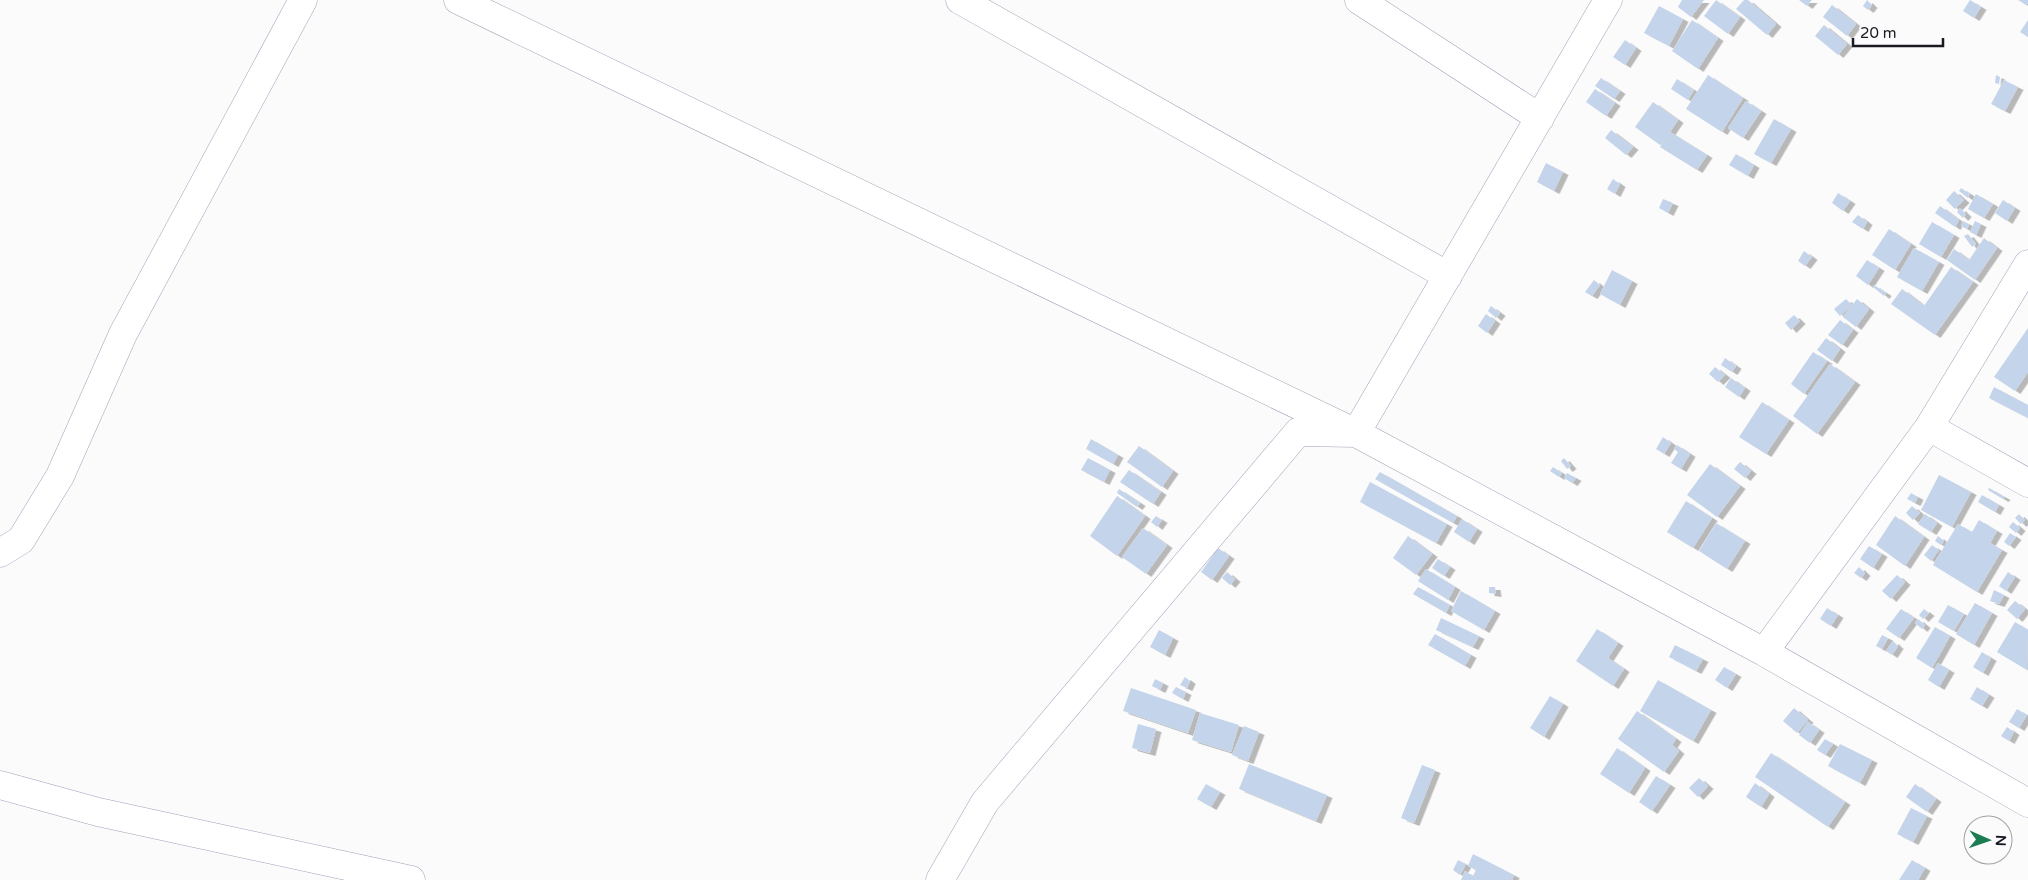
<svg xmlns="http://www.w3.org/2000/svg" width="2028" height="880" viewBox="0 0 2028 880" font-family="'Varela Round',sans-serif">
  <defs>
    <filter id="shadow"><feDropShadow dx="5.5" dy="3" stdDeviation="0" flood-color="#0004"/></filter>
  </defs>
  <rect width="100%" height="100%" fill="#fbfbfb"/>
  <!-- building -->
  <path fill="#c4d4eb" filter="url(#shadow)" d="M1682 0H1704L1691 17 1678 7Z
    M1716 0 1740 17 1728 34 1704 16Z
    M1744 0H1748L1776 24 1767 35 1736 9Z
    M1799 0H1812L1807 6Z
    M1867 0 1872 5 1868 10 1863 6Z
    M1970 0 1981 7 1974 18 1963 11Z
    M2018 0H2028V3L2026 5Z
    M1832 5 1856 24 1847 36 1823 17Z
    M1659 6 1683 19 1669 46 1644 33Z
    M1692 20 1718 38 1698 69 1672 51Z
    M2028 20V37L2020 32Z
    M1824 25 1847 44 1838 55 1815 36Z
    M1625 40 1636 48 1625 65 1613 57Z
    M1708 75 1743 98 1722 132 1686 109Z
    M1996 75 2000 77 1999 84 1995 83Z
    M1601 78 1620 91 1614 99 1595 86Z
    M1677 79 1694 90 1688 100 1671 89Z
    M2004 80 2018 87 2005 111 1991 104Z
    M1595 89 1615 103 1606 116 1586 102Z
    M1746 101 1761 111 1743 138 1728 128Z
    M1653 102 1678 120 1670 132 1707 155 1697 170 1660 147 1667 137 1660 145 1635 127Z
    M1774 119 1791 129 1771 163 1754 154Z
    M1611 130 1633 147 1626 155 1605 138Z
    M1736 154 1754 165 1748 176 1729 165Z
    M1546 163 1563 172 1554 191 1537 182Z
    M1613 179 1620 184 1615 194 1607 189Z
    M1961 188 1970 194 1968 198 1959 191Z
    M1954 191 1964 200 1955 209 1946 200Z
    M1838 193 1850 201 1843 211 1832 203Z
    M1976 194 1993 204 1984 218 1968 209Z
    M1663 199 1673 203 1668 213 1659 208Z
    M2003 200 2015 208 2007 221 1995 213Z
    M1940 206 1959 220 1955 227 1935 213Z
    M1960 208 1966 214 1963 218 1957 212Z
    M1858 215 1867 222 1863 229 1852 222Z
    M1963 221 1969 224 1967 229 1961 226Z
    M1975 221 1981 224 1976 235 1970 232Z
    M1932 222 1954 235 1941 257 1919 244Z
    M1889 229 1911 244 1895 270 1872 255Z
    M1968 234 1976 244 1972 247 1964 236Z
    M1984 238 1997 248 1975 280 1947 260 1954 249 1969 260Z
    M1914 248 1939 262 1922 291 1897 277Z
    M1804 251 1812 257 1805 266 1798 261Z
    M1867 260 1879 268 1868 285 1856 276Z
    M1951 267 1973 282 1935 335 1891 304 1902 289 1924 306Z
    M1612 270 1632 281 1620 305 1600 294Z
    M1594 280 1600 285 1592 296 1585 292Z
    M1874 285 1886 293 1884 296 1873 287Z
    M1846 299 1852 305 1840 316 1834 309Z
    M1857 299 1869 309 1856 327 1843 317Z
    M1491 306 1500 313 1496 318 1488 311Z
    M1486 314 1495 321 1487 333 1478 326Z
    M1794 315 1800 321 1791 330 1785 323Z
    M1840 320 1853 330 1842 345 1828 335Z
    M2028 328V372L2015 391 1994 377Z
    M1826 338 1840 349 1832 361 1817 350Z
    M1813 352 1827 361 1804 394 1791 384Z
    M1725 358 1736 366 1732 372 1721 365Z
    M1830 364 1855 382 1817 434 1793 416Z
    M1715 367 1725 375 1718 382 1709 374Z
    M1731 378 1745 388 1739 397 1725 387Z
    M1994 387 2028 405V418L1989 398Z
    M1762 402 1789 420 1766 454 1739 437Z
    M1663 437 1671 443 1664 454 1656 449Z
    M1091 439 1118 455 1113 464 1086 449Z
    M1677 445 1690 454 1681 469 1671 463 1678 452 1674 449Z
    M1139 446 1173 471 1162 487 1127 462Z
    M1088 458 1110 470 1104 482 1081 470Z
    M1564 458 1571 466 1567 469 1561 461Z
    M1740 462 1751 471 1745 478 1734 469Z
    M1710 464 1740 486 1717 517 1687 495Z
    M1553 467 1562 473 1559 477 1550 471Z
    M1129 470 1161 492 1153 504 1120 482Z
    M1380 472 1457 516 1453 523 1375 479Z
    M1567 473 1576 478 1572 483 1564 478Z
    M1939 475 1971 492 1952 527 1921 510Z
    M1370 482 1447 524 1436 543 1360 502Z
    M1989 488 2005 497 2003 499 1988 490Z
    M1119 489 1140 503 1137 507 1117 493Z
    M1911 493 1918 497 1915 503 1907 499Z
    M1982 495 1999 505 1995 512 1978 502Z
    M1117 496 1145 516 1117 556 1090 536Z
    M1686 501 1712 518 1693 548 1667 532Z
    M1912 506 1920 513 1913 520 1906 513Z
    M1925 514 1937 523 1931 532 1918 524Z
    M2019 514 2025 520 2021 524 2015 518Z
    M1156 516 1162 520 1157 527 1151 522Z
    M1895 516 1924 537 1905 566 1876 545Z
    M1462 519 1477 529 1469 542 1454 532Z
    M1979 520 1997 531 1990 543 2002 550 1977 592 1933 565 1958 524 1972 532Z
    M2013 522 2020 528 2016 533 2009 527Z
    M1716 523 1745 541 1727 569 1699 551Z
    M1143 528 1167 545 1146 574 1122 557Z
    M2010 533 2016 537 2009 546 2004 542Z
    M1408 536 1432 554 1416 575 1393 558Z
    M1938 536 1944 541 1941 545 1935 541Z
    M1932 545 1939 550 1931 561 1924 555Z
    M1869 546 1882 554 1873 568 1860 559Z
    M1218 548 1229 556 1212 580 1201 572Z
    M1438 559 1450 567 1444 576 1432 568Z
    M1859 567 1865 573 1861 578 1854 573Z
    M1426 569 1455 587 1448 600 1418 581Z
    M1227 572 1235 579 1230 585 1222 578Z
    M2008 572 2015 577 2006 591 1999 586Z
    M1897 575 1905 582 1891 599 1882 591Z
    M1418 587 1450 605 1446 613 1413 594Z
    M1489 587H1495L1496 594 1489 593Z
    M1994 590 2004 595 1999 604 1990 601Z
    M1461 591 1495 611 1484 630 1451 611Z
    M2015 601 2025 609 2017 619 2007 610Z
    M1975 603 1992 613 1974 645 1956 634Z
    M1948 605 1964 614 1954 631 1938 622Z
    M1827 608 1838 615 1831 626 1820 619Z
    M1901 609 1914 618 1899 638 1886 629Z
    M1924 609 1929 613 1923 619 1919 615Z
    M1441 618 1479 636 1473 647 1436 630Z
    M1918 619 1925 625 1922 629 1915 623Z
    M2015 622 2028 630 2027 670 1997 652Z
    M1935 627 1950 636 1932 668 1916 658Z
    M1597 629 1618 643 1608 658 1624 669 1613 686 1576 661Z
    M1159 630 1173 638 1165 655 1150 647Z
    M1435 634 1471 655 1465 666 1428 645Z
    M1882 635 1888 638 1882 649 1876 646Z
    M1893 641 1898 646 1892 655 1886 651Z
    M1675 645 1703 659 1696 671 1669 657Z
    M1982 652 1991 658 1983 673 1973 667Z
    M1938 663 1949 670 1939 687 1928 680Z
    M1724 667 1736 674 1727 688 1715 680Z
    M1185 677 1190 681 1187 688 1180 685Z
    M1155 679 1163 683 1160 690 1152 686Z
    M1658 680 1711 710 1693 741 1640 711Z
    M1176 687 1186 692 1183 699 1172 693Z
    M1977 687 1989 695 1982 706 1970 699Z
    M1131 688 1196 710 1188 733 1123 711Z
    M1550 696 1563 704 1544 737 1530 728Z
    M1794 708 1808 720 1797 733 1783 721Z
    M2017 709 2027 715 2019 728 2009 722Z
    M1637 711 1676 739 1672 745 1679 751 1664 772 1618 739Z
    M1200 713 1239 725 1231 752 1192 740Z
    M1808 722 1819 730 1810 743 1799 735Z
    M1138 724 1156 729 1150 753 1132 748Z
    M1244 726 1259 732 1248 761 1232 755Z
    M2007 727 2014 732 2009 741 2001 736Z
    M1825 739 1833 744 1825 755 1817 750Z
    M1840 744 1872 760 1860 783 1828 766Z
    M1617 748 1645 768 1629 793 1600 774Z
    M1771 753 1845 802 1828 827 1755 777Z
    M1249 764 1327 795 1316 821 1239 789Z
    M1422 765 1435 770 1414 823 1401 818Z
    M1656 776 1670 785 1652 811 1639 802Z
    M1699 778 1708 786 1698 797 1689 788Z
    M1755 783 1769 794 1761 807 1746 797Z
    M1206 784 1220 792 1211 807 1197 799Z
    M1915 784 1936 799 1927 812 1906 797Z
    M1911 808 1927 816 1913 842 1897 834Z
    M1473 854 1514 875 1512 880H1461L1465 871 1473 876 1476 870 1468 866Z
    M1458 860 1466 864 1460 875 1453 870Z
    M1912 860 1925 868 1918 880H1899Z"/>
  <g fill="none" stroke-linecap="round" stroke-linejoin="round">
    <!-- minor casing -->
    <g stroke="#a1a2bc" stroke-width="29">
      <path id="minor" d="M458 0 1356 433 1764 652 2028 803
        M960 0 1448 276
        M1359 0 1540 118
        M1929 427 2028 483
        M0 553 21 540 60 476 123 334 303 0
        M1764 652 1929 427 2028 264
        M0 785 98 812 411 880
        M940 880 985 802 1298 432 1356 433 1608 0"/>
    </g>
    <!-- minor -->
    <use href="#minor" stroke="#fff" stroke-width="28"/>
  </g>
  <!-- north arrow -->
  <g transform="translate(1988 840) rotate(92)"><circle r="24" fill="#fbfbfb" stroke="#a0a1a4"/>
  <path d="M0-4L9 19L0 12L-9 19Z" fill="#1b7c54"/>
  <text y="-8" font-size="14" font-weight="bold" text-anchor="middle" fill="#181922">N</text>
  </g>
  <!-- scale -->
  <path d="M1853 38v8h90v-8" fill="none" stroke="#181922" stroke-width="2.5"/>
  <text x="1860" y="38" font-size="15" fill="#181922" stroke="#fbfbfb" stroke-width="4" paint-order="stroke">20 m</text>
</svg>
